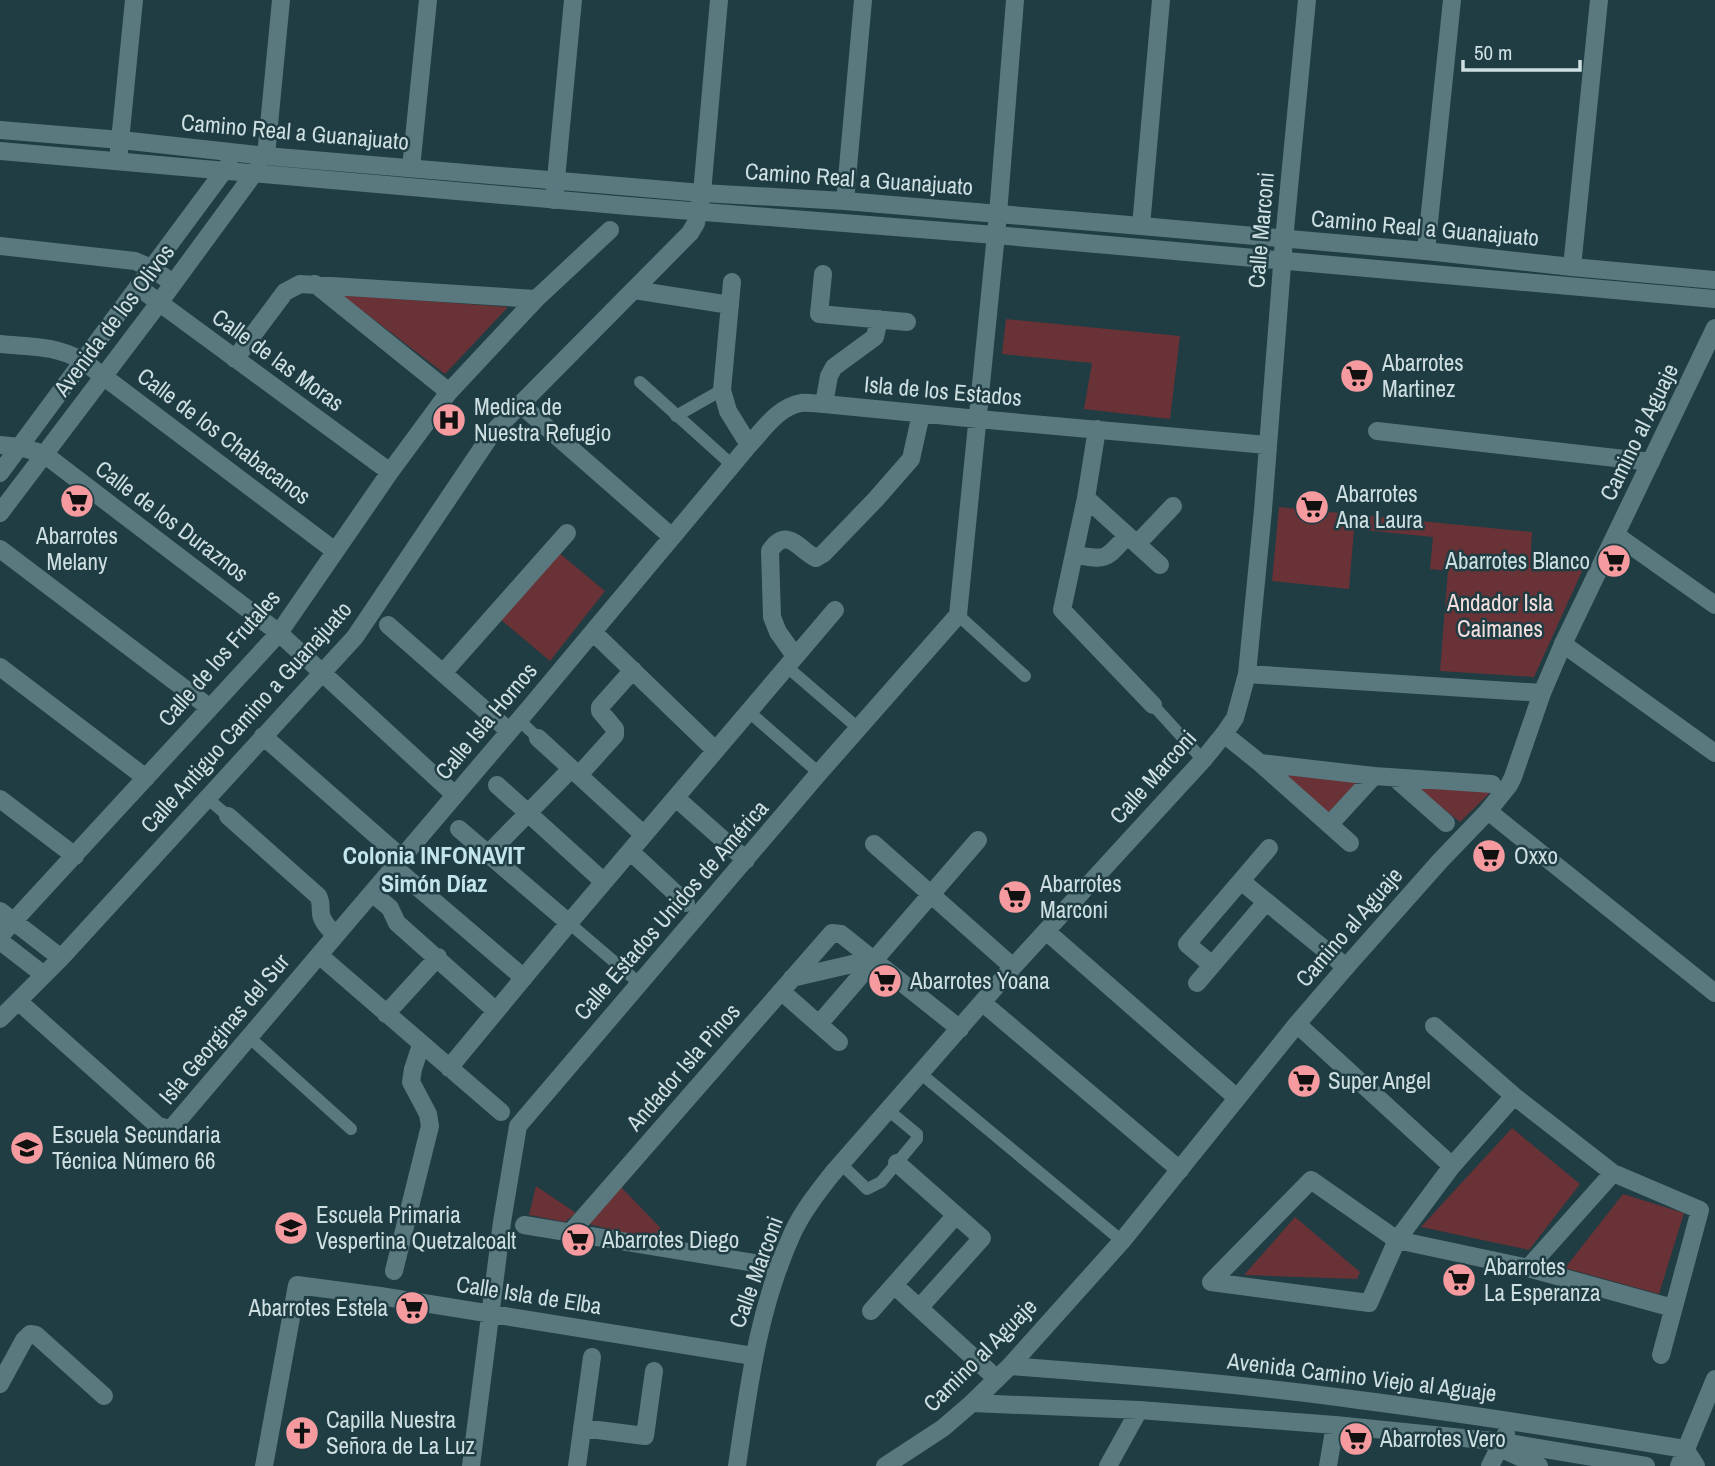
<svg xmlns="http://www.w3.org/2000/svg" width="1715" height="1466" viewBox="0 0 1715 1466" font-family="'Archivo Narrow',sans-serif">
  <rect width="100%" height="100%" fill="#1f3d43"/>
  <!-- green -->
  <path fill="#693236" d="M342 295 508 307 445 374Z
    M1006 319 1180 336 1170 419 1084 409 1092 363 1002 354Z
    M1279 507 1532 532 1530 568 1583 569 1534 677 1440 671 1448 571 1430 569 1433 537 1354 529 1349 589 1272 581Z
    M558 552 605 591 550 661 500 619Z
    M1276 773 1359 780 1326 815Z
    M1413 784 1496 787 1460 822Z
    M1512 1128 1580 1184 1529 1250 1421 1227Z
    M619 1185 679 1247 585 1223Z
    M536 1186 576 1213 565 1222 529 1215Z
    M1623 1194 1684 1213 1659 1294 1565 1268Z
    M1295 1217 1360 1272 1357 1279 1244 1275Z"/>
  <g fill="none" stroke-linecap="round" stroke-linejoin="round">
    <!-- pedestrian -->
    <path stroke="#59797f" stroke-width="12" d="M640 382 732 465
      M676 416 722 390
      M958 615 1025 676
      M786 666 858 728
      M1153 705 1203 760
      M748 711 819 773
      M519 720 538 738
      M207 798 228 816
      M569 923 639 983
      M250 1038 351 1129
      M920 1073 1122 1241
      M841 1164 867 1189 881 1182 917 1139V1134L888 1110"/>
    <!-- minor -->
    <path stroke="#59797f" stroke-width="18" d="M266 156 281 0
      M118 161 134 0
      M411 168 428 0
      M554 200 573 0
      M845 201 863 0
      M1141 226 1161 0
      M0 246 135 261 151 268 173 283
      M1426 251 1452 0
      M1572 267 1599 0
      M823 274 819 314 907 322
      M732 282 722 390 728 411 749 445
      M315 284 449 392
      M138 287 390 472
      M634 290 730 305
      M0 344C31 347 55 345 83 361L335 551
      M235 359 285 292 300 284 536 299
      M520 404 672 537
      M824 404 829 376 834 367 875 337 879 319
      M1097 429 1086 498 1062 610 1153 705
      M1377 431 1651 462
      M0 445 20 447 44 454 279 633 455 795
      M1086 498 1160 565
      M1616 535 1715 605
      M1137 544 1173 506
      M0 549 210 708
      M1075 555C1109 560 1104 560 1127 536
      M388 625 509 731
      M593 632 715 750
      M1563 644 1715 753
      M795 656 778 632 772 617 770 551C787 525 799 550 816 558L823 554 876 499 911 459 921 414
      M0 667 146 778
      M443 673 567 533
      M1247 674 1542 693
      M1224 734 1260 763 1374 776 1492 784
      M263 736 402 858
      M538 738 644 835
      M1260 763 1350 843
      M579 775 615 735V729L600 711V707L633 670
      M1395 778 1446 823
      M497 785 604 882
      M676 798 746 860
      M0 799 75 856
      M1488 811 1715 993
      M228 816 318 896C322 903 320 907 321 914 322 922 330 929 335 935
      M1330 824 1374 776
      M459 829 569 923
      M874 844 1013 967
      M630 851 686 903
      M488 854 571 769
      M394 867 524 978
      M1241 881 1346 967
      M372 893 390 908 397 923 496 1011
      M0 911 61 958
      M1046 931 1237 1098
      M0 936 279 633 390 472 449 392 536 299 610 230
      M0 941 44 975
      M319 955 501 1112
      M1212 965 1187 944 1269 848
      M792 978 874 959
      M1197 983 1266 902
      M781 991 839 1042
      M18 1001 157 1125 170 1130 531 706 749 445C764 429 778 407 801 403 809 402 817 404 824 404L978 419 1267 445
      M983 1003 1180 1170
      M386 1014 438 957
      M0 1019 61 958 355 637 493 432 690 233 696 223 702 193 719 0
      M819 1024 978 840
      M1297 1024 1452 1166
      M1434 1026 1514 1096 1613 1173 1700 1210 1661 1355
      M449 1068 569 923 835 610
      M897 1163 982 1238 920 1307
      M524 1225 779 1267
      M570 1233 832 933 841 934 960 1029
      M1528 1268 1613 1173
      M394 1271 430 1126 428 1114 411 1082 413 1069 421 1045
      M1211 1282 1311 1180 1397 1240 1528 1268 1673 1308
      M1211 1282 1369 1303 1397 1240 1452 1166 1514 1096
      M894 1285 997 1379
      M871 1311 956 1215
      M1010 1366C1127 1375 1243 1384 1359 1400 1468 1414 1577 1431 1685 1449L1696 1466
      M0 1384 24 1340 30 1334 36 1335 104 1396
      M972 1403 1139 1410 1335 1425 1503 1442 1646 1466
      M582 1428 645 1436 654 1371
      M1500 1448 1539 1466
      M264 1466 297 1285 380 1296 753 1356
      M471 1466 502 1222 518 1126 819 773 958 615 998 214 1015 0
      M577 1466 592 1357
      M737 1466C749 1385 758 1308 793 1232 803 1211 817 1193 832 1174L1013 967 1203 760 1224 734 1235 718 1247 674 1263 510 1284 240 1307 0
      M1108 1466 1139 1410
      M1328 1466 1335 1425
      M1490 1466 1506 1434
      M1679 1466 1715 1379"/>
    <!-- tertiary -->
    <path stroke="#59797f" stroke-width="18" d="M0 130 121 140 266 156 702 193 845 201 1141 226 1426 251 1572 267 1715 280
      M0 151 628 206 995 235 1715 299
      M0 473 229 164
      M0 513 159 303 258 168"/>
    <!-- secondary -->
    <path stroke="#59797f" stroke-width="18" d="M885 1466 943 1428 972 1403 1010 1366 1122 1241 1297 1024 1346 967 1440 861 1488 811 1509 785 1513 777 1542 693 1563 644 1715 328"/>
  </g>
  <!-- icons -->
  <defs>
    <g id="supermarket-disc" transform="scale(1.75)"><circle r="9.5" fill="#f59b9f" stroke="#1f3d43"/><path d="M-6-5.5h2.5l.6 2H6L4.5 2H-2.5L-4.4-4H-6ZM-1.5 3.2a1.3 1.3 0 1 0 .1 0ZM3 3.2a1.3 1.3 0 1 0 .1 0Z" fill="#111"/></g>
    <g id="hospital-disc" transform="scale(1.75)"><circle r="9.5" fill="#f59b9f" stroke="#1f3d43"/><path d="M-5-5h3v3.5h4V-5h3V5h-3V1.5h-4V5h-3Z" fill="#111"/></g>
    <g id="school-disc" transform="scale(1.75)"><circle r="9.5" fill="#f59b9f" stroke="#1f3d43"/><path d="M0-5L7-2L0 1L-7-2ZM-4 1L0 2.5L4 1V4Q0 6-4 4Z" fill="#111"/></g>
    <g id="church-disc" transform="scale(1.75)"><circle r="9.5" fill="#f59b9f" stroke="#1f3d43"/><path d="M-1.2-6h2.4v3.5h3.3v2.4h-3.3V6h-2.4V-.1h-3.3v-2.4h3.3Z" fill="#111"/></g>
  </defs>
  <g fill-rule="evenodd">
    <use href="#supermarket-disc" x="1357" y="376"/>
    <use href="#hospital-disc" x="449" y="420"/>
    <use href="#supermarket-disc" x="77" y="501"/>
    <use href="#supermarket-disc" x="1312" y="507"/>
    <use href="#supermarket-disc" x="1614" y="561"/>
    <use href="#supermarket-disc" x="1489" y="856"/>
    <use href="#supermarket-disc" x="1015" y="897"/>
    <use href="#supermarket-disc" x="885" y="981"/>
    <use href="#supermarket-disc" x="1304" y="1081"/>
    <use href="#school-disc" x="27" y="1148"/>
    <use href="#school-disc" x="291" y="1228"/>
    <use href="#supermarket-disc" x="578" y="1240"/>
    <use href="#supermarket-disc" x="1459" y="1280"/>
    <use href="#supermarket-disc" x="412" y="1308"/>
    <use href="#church-disc" x="302" y="1433"/>
    <use href="#supermarket-disc" x="1356" y="1439"/>
  </g>
  <g text-anchor="middle" stroke-width="5" stroke-linejoin="round" paint-order="stroke">
    <!-- street labels -->
    <g font-size="23" fill="#cedfe2" stroke="#1f3d43">
      <text transform="translate(295 132) rotate(5)" y="8">Camino Real a Guanajuato</text>
      <text transform="translate(859 179) rotate(4)" y="8">Camino Real a Guanajuato</text>
      <text transform="translate(1425 228) rotate(5)" y="8">Camino Real a Guanajuato</text>
      <text transform="translate(1261 230) rotate(-85)" y="8">Calle Marconi</text>
      <text transform="translate(114 320) rotate(-53)" y="8">Avenida de los Olivos</text>
      <text transform="translate(278 360) rotate(36)" y="8">Calle de las Moras</text>
      <text transform="translate(943 391) rotate(5)" y="8">Isla de los Estados</text>
      <text transform="translate(1639 432) rotate(-64)" y="8">Camino al Aguaje</text>
      <text transform="translate(224 436) rotate(37)" y="8">Calle de los Chabacanos</text>
      <text transform="translate(172 521) rotate(37)" y="8">Calle de los Duraznos</text>
      <text transform="translate(219 658) rotate(-49)" y="8">Calle de los Frutales</text>
      <text transform="translate(246 717) rotate(-48)" y="8">Calle Antiguo Camino a Guanajuato</text>
      <text transform="translate(486 721) rotate(-50)" y="8">Calle Isla Hornos</text>
      <text transform="translate(1153 777) rotate(-48)" y="8">Calle Marconi</text>
      <text transform="translate(671 910) rotate(-49)" y="8">Calle Estados Unidos de América</text>
      <text transform="translate(1349 927) rotate(-49)" y="8">Camino al Aguaje</text>
      <text transform="translate(224 1029) rotate(-50)" y="8">Isla Georginas del Sur</text>
      <text transform="translate(683 1067) rotate(-49)" y="8">Andador Isla Pinos</text>
      <text transform="translate(756 1272) rotate(-70)" y="8">Calle Marconi</text>
      <text transform="translate(529 1295) rotate(9)" y="8">Calle Isla de Elba</text>
      <text transform="translate(980 1355) rotate(-45)" y="8">Camino al Aguaje</text>
      <text transform="translate(1362 1377) rotate(7)" y="8">Avenida Camino Viejo al Aguaje</text>
    </g>
    <!-- poi labels -->
    <g font-size="23" fill="#cedfe2" stroke="#1f3d43" text-anchor="start">
      <text x="1382" y="371">Abarrotes<tspan x="1382" dy="26">Martinez</tspan></text>
      <text x="474" y="415">Medica de<tspan x="474" dy="26">Nuestra Refugio</tspan></text>
      <text x="1336" y="502">Abarrotes<tspan x="1336" dy="26">Ana Laura</tspan></text>
      <text x="77" y="544" text-anchor="middle">Abarrotes<tspan x="77" dy="26">Melany</tspan></text>
      <text x="1590" y="569" text-anchor="end">Abarrotes Blanco</text>
      <text x="1514" y="864">Oxxo</text>
      <text x="1040" y="892">Abarrotes<tspan x="1040" dy="26">Marconi</tspan></text>
      <text x="910" y="989">Abarrotes Yoana</text>
      <text x="1328" y="1089">Super Angel</text>
      <text x="52" y="1143">Escuela Secundaria<tspan x="52" dy="26">Técnica Número 66</tspan></text>
      <text x="316" y="1223">Escuela Primaria<tspan x="316" dy="26">Vespertina Quetzalcoalt</tspan></text>
      <text x="602" y="1248">Abarrotes Diego</text>
      <text x="1484" y="1275">Abarrotes<tspan x="1484" dy="26">La Esperanza</tspan></text>
      <text x="388" y="1316" text-anchor="end">Abarrotes Estela</text>
      <text x="326" y="1428">Capilla Nuestra<tspan x="326" dy="26">Señora de La Luz</tspan></text>
      <text x="1380" y="1447">Abarrotes Vero</text>
    </g>
    <!-- park labels -->
    <g font-size="23" fill="#f5dede" stroke="#1f3d43">
      <text x="1500" y="611">Andador Isla<tspan x="1500" dy="26">Caimanes</tspan></text>
    </g>
    <!-- neighbourhood labels -->
    <g font-size="24" font-weight="bold" fill="#c3e6ed" stroke="#1f3d43">
      <text x="434" y="864">Colonia INFONAVIT<tspan x="434" dy="28">Simón Díaz</tspan></text>
    </g>
  </g>
  <!-- scale -->
  <path d="M1463 60v10h117v-10" fill="none" stroke="#cedfe2" stroke-width="3.5"/>
  <text x="1474" y="60" font-size="21" fill="#cedfe2" stroke="#1f3d43" stroke-width="5" paint-order="stroke">50 m</text>
</svg>
